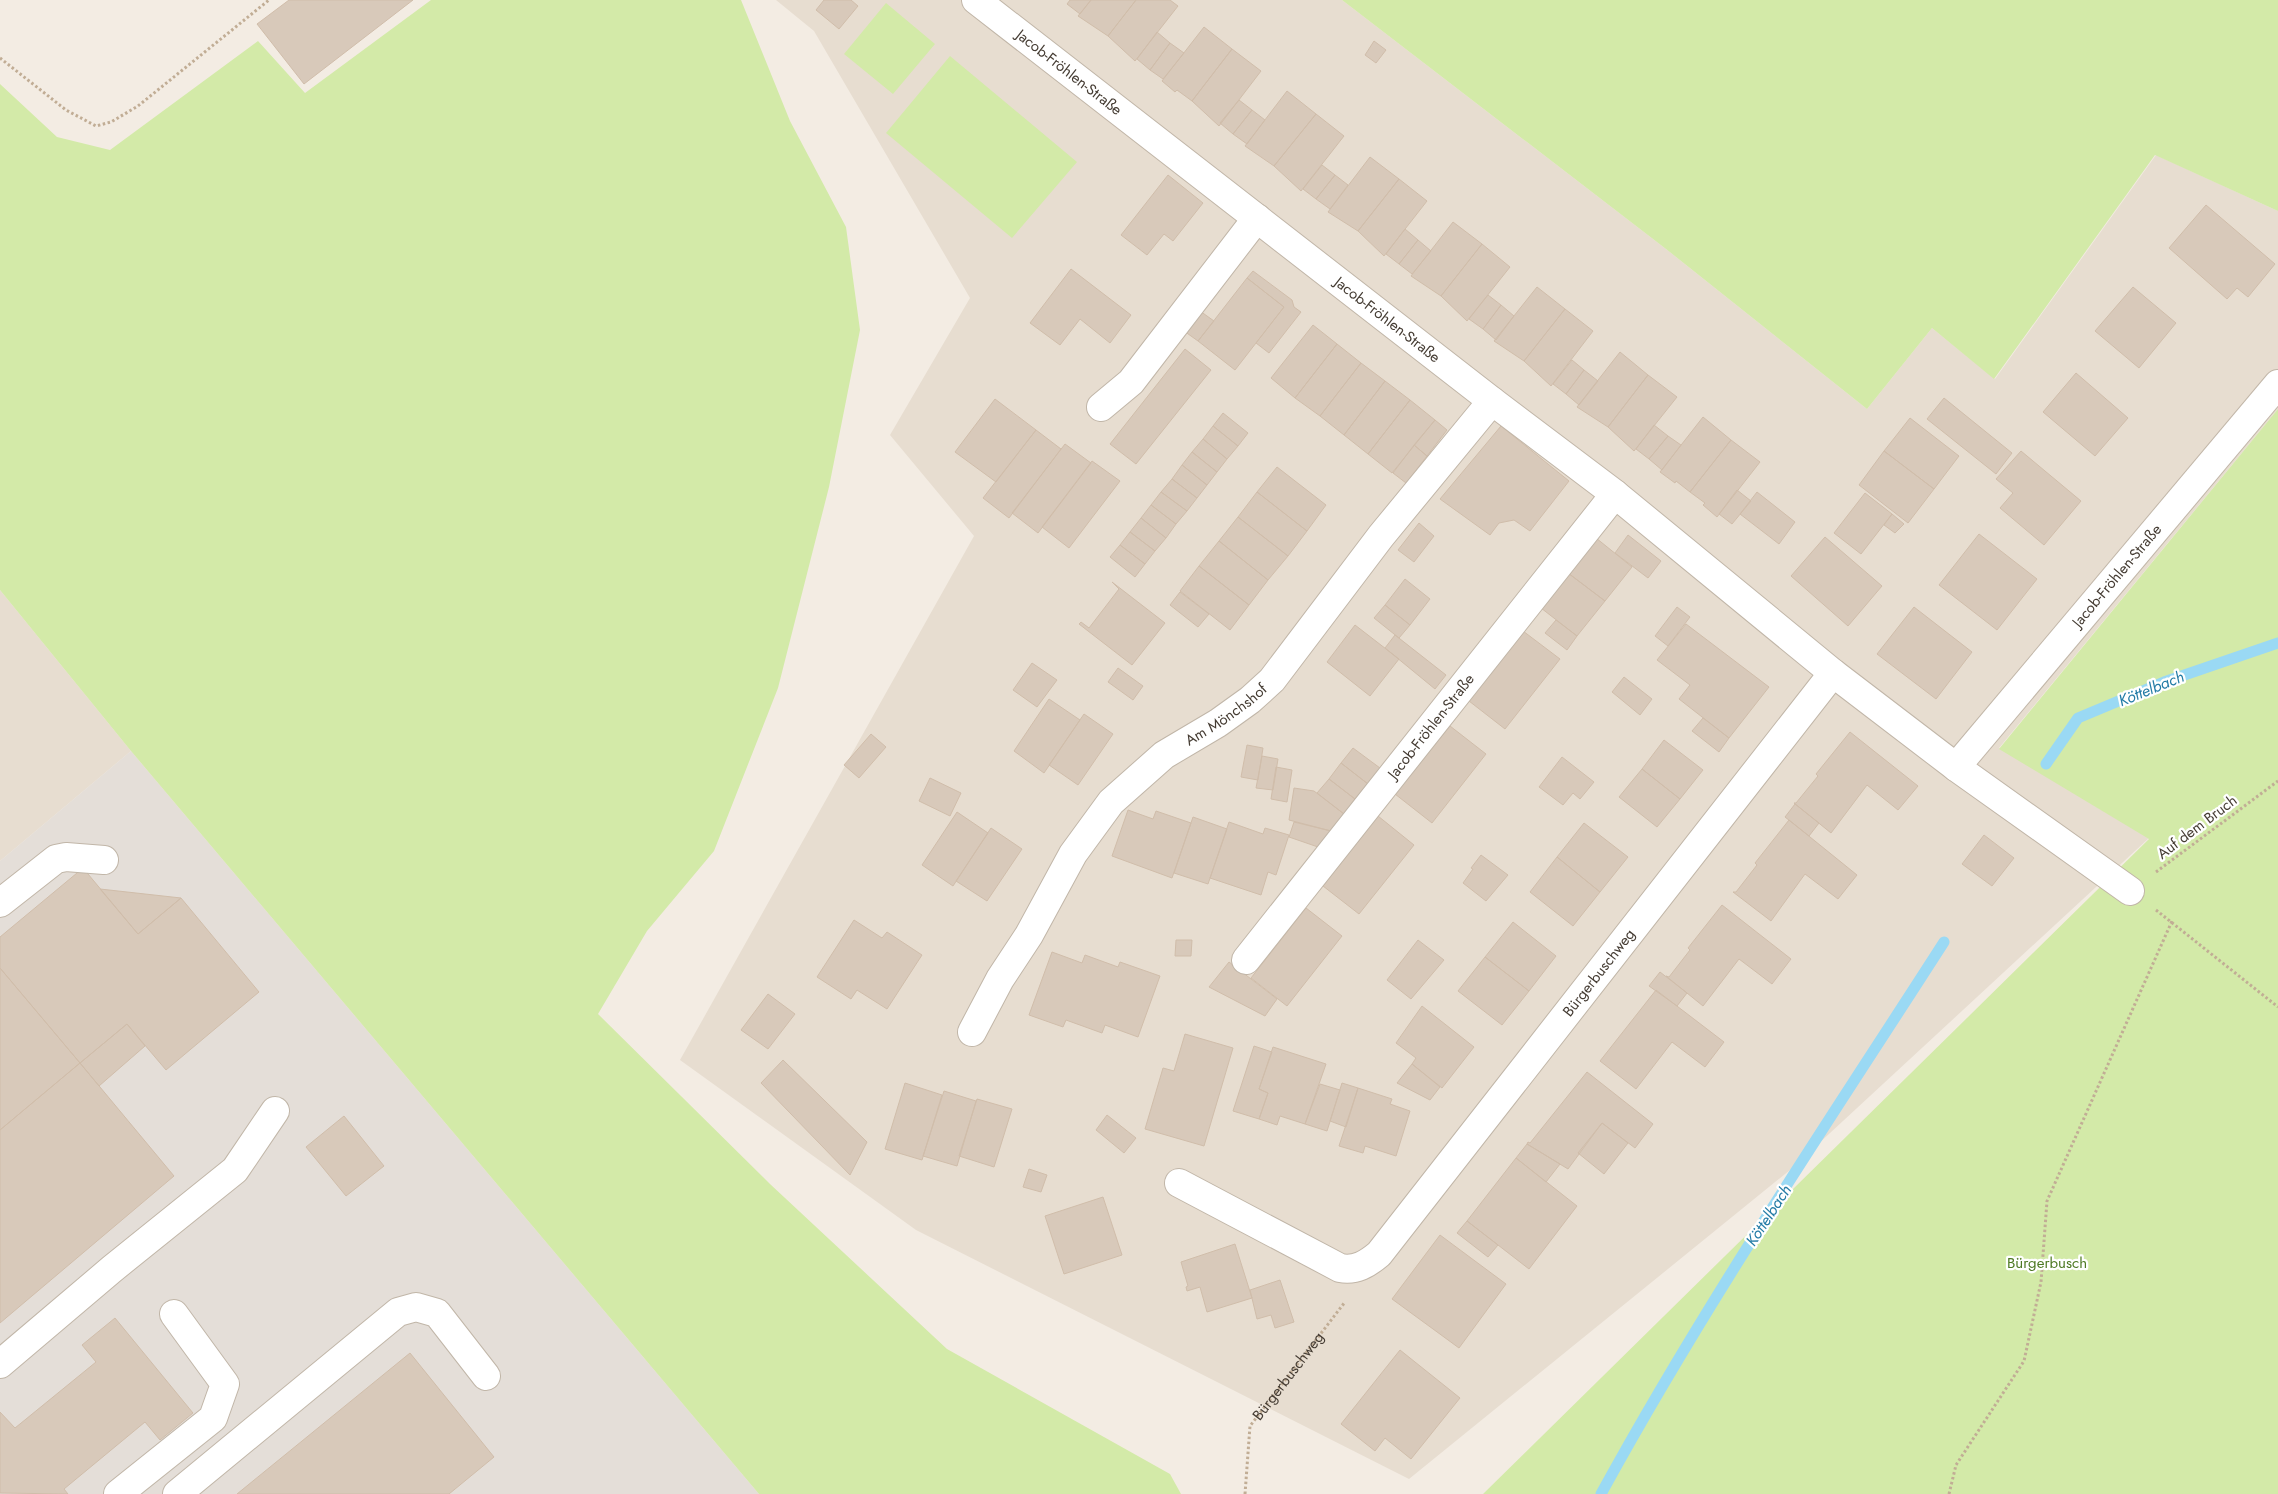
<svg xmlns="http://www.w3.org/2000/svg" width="2278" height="1494" viewBox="0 0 2278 1494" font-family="Jost,sans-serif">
  <rect width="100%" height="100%" fill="#f3ece3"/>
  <!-- residential -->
  <path fill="#e7ddd0" d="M776 0H1342L1666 249 1867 409 1932 328 1995 379 2156 155 2278 211V409L1999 748 2149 838 1790 1170 1409 1479 916 1230 680 1060 974 536 890 435 970 298 814 31Z
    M0 590 131 751 0 861Z"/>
  <!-- industrial -->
  <path fill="#e4ded8" d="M131 751 759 1494H0V861Z"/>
  <!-- green -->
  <path fill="#d3eaa8" d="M431 0H741L790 121 846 227 860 330 829 487 778 688 714 851 647 931 598 1014 770 1184 947 1349 1170 1474 1181 1494H759L131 751 0 590V84L57 137 110 150 258 41 305 93Z
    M1342 0H2278V211L2155 155 1994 379 1932 328 1867 409 1666 249Z
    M886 3 935 44 893 94 844 54Z
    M950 56 1077 162 1012 238 886 133Z
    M2278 409V1494H1483L2149 839 1999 749Z"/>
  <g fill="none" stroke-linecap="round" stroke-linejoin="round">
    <!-- stream -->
    <path stroke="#9ad9f4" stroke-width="11" d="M2046 764 2078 718 2164 682 2278 643
      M1601 1494C1705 1304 1827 1124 1944 942"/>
  </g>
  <!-- building -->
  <path fill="#d8c9ba" stroke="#d0bdaa" d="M289 0H413L304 84 257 24Z
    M824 0H851L858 6 839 29 816 10Z
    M1070 0H1091L1080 14 1067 4Z
    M1091 0H1136L1108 36 1078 16Z
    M1136 0H1170L1178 6 1135 61 1108 36Z
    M1204 27 1232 49 1192 101 1177 90 1175 92 1162 81Z
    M1157 32 1170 43 1150 70 1137 59Z
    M1374 41 1386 50 1376 63 1365 55Z
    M1170 43 1184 53 1163 79 1150 70Z
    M1232 49 1261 71 1219 126 1192 101Z
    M1287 91 1316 114 1274 166 1245 146Z
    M1239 100 1252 110 1233 134 1220 123Z
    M1252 110 1265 120 1247 144 1233 134Z
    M1316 114 1344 136 1301 191 1274 166Z
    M1370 157 1399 179 1358 231 1328 212Z
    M1322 165 1335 175 1316 199 1303 189Z
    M1168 175 1203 203 1173 241 1164 234 1147 255 1121 235Z
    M1335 175 1348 185 1330 209 1316 199Z
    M1399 179 1427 201 1384 256 1358 231Z
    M2206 205 2275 264 2248 297 2237 288 2227 299 2169 248Z
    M1453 222 1482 244 1441 296 1411 276Z
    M1405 229 1418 240 1399 264 1386 254Z
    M1418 240 1431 251 1412 274 1399 264Z
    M1482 244 1510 267 1467 321 1441 296Z
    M1071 269 1131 315 1110 343 1080 319 1060 345 1030 323Z
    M1253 271 1292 300 1294 307 1301 312 1269 353 1256 343 1284 307 1247 278Z
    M1247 278 1284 307 1235 370 1198 341Z
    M1537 287 1565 309 1524 361 1494 341Z
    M2133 287 2176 323 2139 368 2095 331Z
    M1488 295 1501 305 1483 329 1469 319Z
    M1501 305 1514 316 1496 340 1483 329Z
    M1565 309 1593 331 1551 386 1524 361Z
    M1200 311 1214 321 1198 341 1184 331Z
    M1313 325 1337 344 1295 398 1271 378Z
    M1337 344 1361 363 1320 416 1295 398Z
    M1185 349 1211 370 1136 464 1110 444Z
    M1620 352 1648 375 1608 427 1577 407Z
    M1572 360 1584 370 1566 394 1553 384Z
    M1361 363 1385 381 1344 435 1320 416Z
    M1584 370 1598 381 1579 405 1566 394Z
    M2076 373 2128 418 2095 456 2043 412Z
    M1648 375 1677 397 1634 451 1608 427Z
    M1385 381 1410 400 1368 454 1344 435Z
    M1944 398 2012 453 1996 474 1927 419Z
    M995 399 1036 430 996 482 955 452Z
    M1410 400 1435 420 1392 473 1368 454Z
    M1223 413 1248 433 1238 446 1213 426Z
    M1703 417 1731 440 1690 492 1676 481 1675 483 1660 472Z
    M1910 418 1959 456 1934 489 1884 451Z
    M1435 420 1447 430 1427 456 1414 445Z
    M1654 425 1668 436 1649 459 1636 449Z
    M1213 426 1238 446 1227 459 1203 439Z
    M1501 426 1569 481 1530 531 1514 520 1499 523 1490 535 1440 499Z
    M1036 430 1061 449 1009 518 983 498Z
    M1668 436 1681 445 1662 470 1649 459Z
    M1203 439 1227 459 1217 472 1192 452Z
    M1731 440 1760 462 1717 517 1703 505 1705 503 1690 492Z
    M1065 444 1091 463 1038 533 1012 513Z
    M1414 445 1427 456 1406 483 1393 473Z
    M1884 451 1934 489 1908 523 1859 485Z
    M2021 451 2081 501 2044 545 2000 508 2013 493 1996 479Z
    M1192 452 1217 472 1207 485 1182 465Z
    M1092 461 1120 481 1069 548 1042 527Z
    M1182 465 1207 485 1197 498 1172 479Z
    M1277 467 1326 505 1307 531 1257 492Z
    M1172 479 1197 498 1187 511 1161 492Z
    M1737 490 1751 501 1732 524 1719 514Z
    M1161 492 1187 511 1176 524 1151 505Z
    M1257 492 1307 531 1288 556 1238 517Z
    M1757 492 1795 522 1779 544 1740 514Z
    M1865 493 1892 514 1861 554 1834 533Z
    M1151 505 1176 524 1166 538 1141 518Z
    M1892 514 1904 524 1895 533 1884 525Z
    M1238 517 1288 556 1268 580 1219 541Z
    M1141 518 1166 538 1155 551 1130 532Z
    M1419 523 1434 536 1414 562 1398 550Z
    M1130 532 1155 551 1145 564 1120 545Z
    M1979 534 2037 579 1997 630 1939 585Z
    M1628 535 1661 561 1648 578 1615 553Z
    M1825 537 1882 586 1848 626 1791 576Z
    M1596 538 1632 567 1605 601 1568 573Z
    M1219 541 1268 580 1249 605 1199 566Z
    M1120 545 1145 564 1135 577 1110 557Z
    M1199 566 1249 605 1230 630 1180 591Z
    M1568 573 1605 601 1577 636 1541 608Z
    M1405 579 1430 599 1410 625 1385 605Z
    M1112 582 1165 623 1132 665 1079 624 1081 622 1089 628 1119 589Z
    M1180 592 1209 614 1198 627 1170 605Z
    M1385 605 1410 625 1399 638 1374 618Z
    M1677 607 1690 617 1668 646 1655 636Z
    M1914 607 1972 652 1936 699 1877 654Z
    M1556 620 1577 636 1567 650 1545 633Z
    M1686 624 1769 687 1729 738 1679 699 1690 685 1657 660Z
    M1355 625 1399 659 1370 696 1327 662Z
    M1523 631 1560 659 1505 729 1469 701Z
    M1395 635 1446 675 1435 689 1385 648Z
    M1032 663 1057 680 1037 707 1013 690Z
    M1118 668 1143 686 1133 700 1108 682Z
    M1624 677 1652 699 1640 715 1612 692Z
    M1049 699 1080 720 1044 773 1014 751Z
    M1084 714 1113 734 1078 785 1049 765Z
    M1703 718 1729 738 1719 752 1692 731Z
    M1450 726 1486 754 1432 823 1395 794Z
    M1850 732 1918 786 1898 810 1867 785 1831 833 1794 803H1796L1818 776 1816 774Z
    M871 734 886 747 859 778 844 765Z
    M1664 740 1703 770 1680 799 1642 769Z
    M1247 745 1263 748 1258 780 1241 777Z
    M1353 748 1380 768 1368 784 1341 763Z
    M1262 756 1278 759 1273 790 1256 788Z
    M1562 757 1594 782 1580 799 1573 793 1563 805 1539 787Z
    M1341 763 1368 784 1355 799 1329 779Z
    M1276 767 1292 770 1287 802 1271 799Z
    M1642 769 1680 799 1657 827 1619 797Z
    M930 778 961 793 950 816 919 801Z
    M1329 779 1355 799 1344 814 1317 793Z
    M1294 788 1314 791 1344 814 1331 831 1289 820Z
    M1795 804 1819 823 1809 836 1785 817Z
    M1128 810 1153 819 1156 811 1191 823 1172 878 1112 856Z
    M957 812 988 833 953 886 922 865Z
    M1378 816 1414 845 1359 914 1323 886Z
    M1193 817 1227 829 1208 884 1174 873Z
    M1789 820 1857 875 1838 899 1805 874 1771 921 1733 892H1736L1757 865 1755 863Z
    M1229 822 1263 834 1265 828 1289 835 1276 875 1268 872 1261 895 1210 878Z
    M1294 822 1331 831 1318 847 1289 837Z
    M1584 823 1628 857 1600 892 1557 857Z
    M991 828 1022 849 987 901 956 881Z
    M1984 835 2014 858 1992 886 1962 864Z
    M1481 855 1508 875 1486 901 1463 883 1473 869 1471 868Z
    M1557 857 1600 892 1573 926 1530 892Z
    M83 868 138 934 181 898 259 992 166 1070 127 1024 80 1063 0 968V937Z
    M100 889 181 898 138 934Z
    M1722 905 1791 959 1772 984 1739 959 1703 1006 1666 976 1669 977 1690 950 1688 948Z
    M1306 908 1342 936 1287 1006 1251 978Z
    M854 920 882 938 887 932 922 955 887 1009 857 990 851 999 817 977Z
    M1513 922 1556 956 1529 991 1485 957Z
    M1176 940H1192L1191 956H1175Z
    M1418 940 1444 960 1411 999 1387 980Z
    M1052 952 1082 963 1085 955 1118 967 1120 962 1160 976 1138 1037 1105 1025 1102 1033 1066 1020 1063 1027 1029 1015Z
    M1485 957 1529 991 1502 1025 1458 991Z
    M1229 962 1277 999 1265 1016 1209 987Z
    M0 968 80 1063 0 1130Z
    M1660 972 1687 993 1677 1006 1649 986Z
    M1656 990 1724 1042 1705 1067 1672 1042 1636 1089 1600 1061Z
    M768 994 795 1014 768 1049 741 1030Z
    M1422 1006 1474 1047 1442 1088 1412 1064 1416 1058 1396 1043Z
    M127 1024 145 1046 99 1086 80 1063Z
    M1185 1034 1233 1048 1204 1146 1145 1129 1163 1068 1174 1071Z
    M1254 1046 1272 1052 1259 1089 1268 1093 1259 1119 1233 1111Z
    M1273 1047 1326 1064 1305 1124 1280 1116 1277 1125 1259 1119 1268 1093 1259 1089Z
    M783 1060 867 1142 850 1175 761 1083Z
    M80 1063 174 1176 0 1323V1130Z
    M1412 1064 1440 1087 1430 1100 1397 1083Z
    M1587 1072 1653 1124 1635 1148 1602 1123 1568 1169 1527 1144 1528 1142 1530 1143Z
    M905 1083 942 1095 922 1160 885 1149Z
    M1342 1083 1358 1088 1346 1127 1330 1121Z
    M1320 1084 1340 1090 1327 1131 1305 1124Z
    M1358 1088 1392 1099 1390 1104 1410 1111 1396 1156 1365 1146 1363 1153 1339 1146Z
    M944 1091 976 1101 957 1166 923 1156Z
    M977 1099 1012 1109 994 1167 959 1156Z
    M1107 1115 1136 1138 1124 1153 1096 1130Z
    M344 1116 384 1166 346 1196 306 1147Z
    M1602 1123 1628 1143 1604 1174 1578 1153Z
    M1527 1144 1560 1164 1546 1182 1516 1158Z
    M1516 1158 1577 1206 1529 1269 1467 1221Z
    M1029 1169 1047 1175 1041 1192 1023 1187Z
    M1103 1197 1122 1255 1064 1274 1045 1216Z
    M1467 1221 1498 1245 1488 1257 1457 1233Z
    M1440 1235 1506 1284 1459 1348 1392 1299Z
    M1235 1244 1252 1298 1207 1312 1200 1287 1187 1291 1186 1287 1188 1286 1181 1262Z
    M1280 1280 1294 1322 1275 1328 1271 1315 1257 1319 1250 1290Z
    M115 1318 193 1413 160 1440 145 1422 64 1489 68 1494 0 1493V1412L15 1428 96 1362 82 1345Z
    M1400 1350 1460 1398 1411 1459 1385 1438 1375 1451 1341 1424Z
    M410 1353 494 1457 449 1494H237Z"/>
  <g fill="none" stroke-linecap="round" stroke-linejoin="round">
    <!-- minor casing -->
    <g stroke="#c1b6a8" stroke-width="30">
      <g id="minor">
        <path id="s2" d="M976 0 1492 401 1615 494 1833 673 1956 767 2130 891"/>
        <path d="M1101 407 1131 382 1257 218"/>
        <path id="s3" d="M1956 767 2278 384"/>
        <path d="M0 903 56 859 66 857 104 860"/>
        <path id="s4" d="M1246 960 1615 494"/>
        <path id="s5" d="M972 1032 1000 979 1029 935 1073 854 1111 802 1164 755 1218 723 1250 700 1272 680 1381 536 1492 401"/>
        <path id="s6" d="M1179 1183 1340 1268C1356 1271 1367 1264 1379 1254L1833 673"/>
        <path d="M0 1364 112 1269 235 1170 275 1111"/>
        <path d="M118 1494 213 1418 225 1384 174 1314"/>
        <path d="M177 1494 398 1312 416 1307 437 1313 486 1376"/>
      </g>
    </g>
    <!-- path -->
    <g stroke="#c1ad95" stroke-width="3" stroke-dasharray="2.5 2.5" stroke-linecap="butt">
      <path d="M0 58 66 110 96 126 111 122 138 106 269 0"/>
      <path d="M2156 872 2278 781"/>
      <path d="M2156 910 2278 1007"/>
      <path id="s1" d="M1245 1494 1250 1426 1345 1302"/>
      <path d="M1949 1494 1956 1465 2024 1361 2041 1282 2047 1201 2172 921"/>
    </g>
    <!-- minor -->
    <use href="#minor" stroke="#fff" stroke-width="28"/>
  </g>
  <g text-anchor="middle" stroke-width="4.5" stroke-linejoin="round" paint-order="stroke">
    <!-- street labels -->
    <g font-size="15" fill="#453c33" stroke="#fff">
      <text dy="5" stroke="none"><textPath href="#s2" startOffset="118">Jacob-Fröhlen-Straße</textPath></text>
      <text dy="5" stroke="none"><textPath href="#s2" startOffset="521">Jacob-Fröhlen-Straße</textPath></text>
      <text dy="5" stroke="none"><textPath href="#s3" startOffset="250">Jacob-Fröhlen-Straße</textPath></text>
      <text dy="5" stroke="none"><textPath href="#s5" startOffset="414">Am Mönchshof</textPath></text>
      <text dy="5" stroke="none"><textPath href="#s4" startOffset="298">Jacob-Fröhlen-Straße</textPath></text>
      <text transform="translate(2197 827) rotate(-37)" y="5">Auf dem Bruch</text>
      <text dy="5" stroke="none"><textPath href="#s6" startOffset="582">Bürgerbuschweg</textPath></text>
      <text dy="5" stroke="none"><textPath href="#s1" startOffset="131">Bürgerbuschweg</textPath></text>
    </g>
    <!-- park labels -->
    <g font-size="15" fill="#4d7923" stroke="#fff">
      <text x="2047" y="1268">Bürgerbusch</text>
    </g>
    <!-- water labels -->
    <g font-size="16" font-style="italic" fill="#247ca6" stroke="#fff">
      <text transform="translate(2151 688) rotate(-22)" y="6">Köttelbach</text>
      <text transform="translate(1768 1215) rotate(-57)" y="6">Köttelbach</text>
    </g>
  </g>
</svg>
